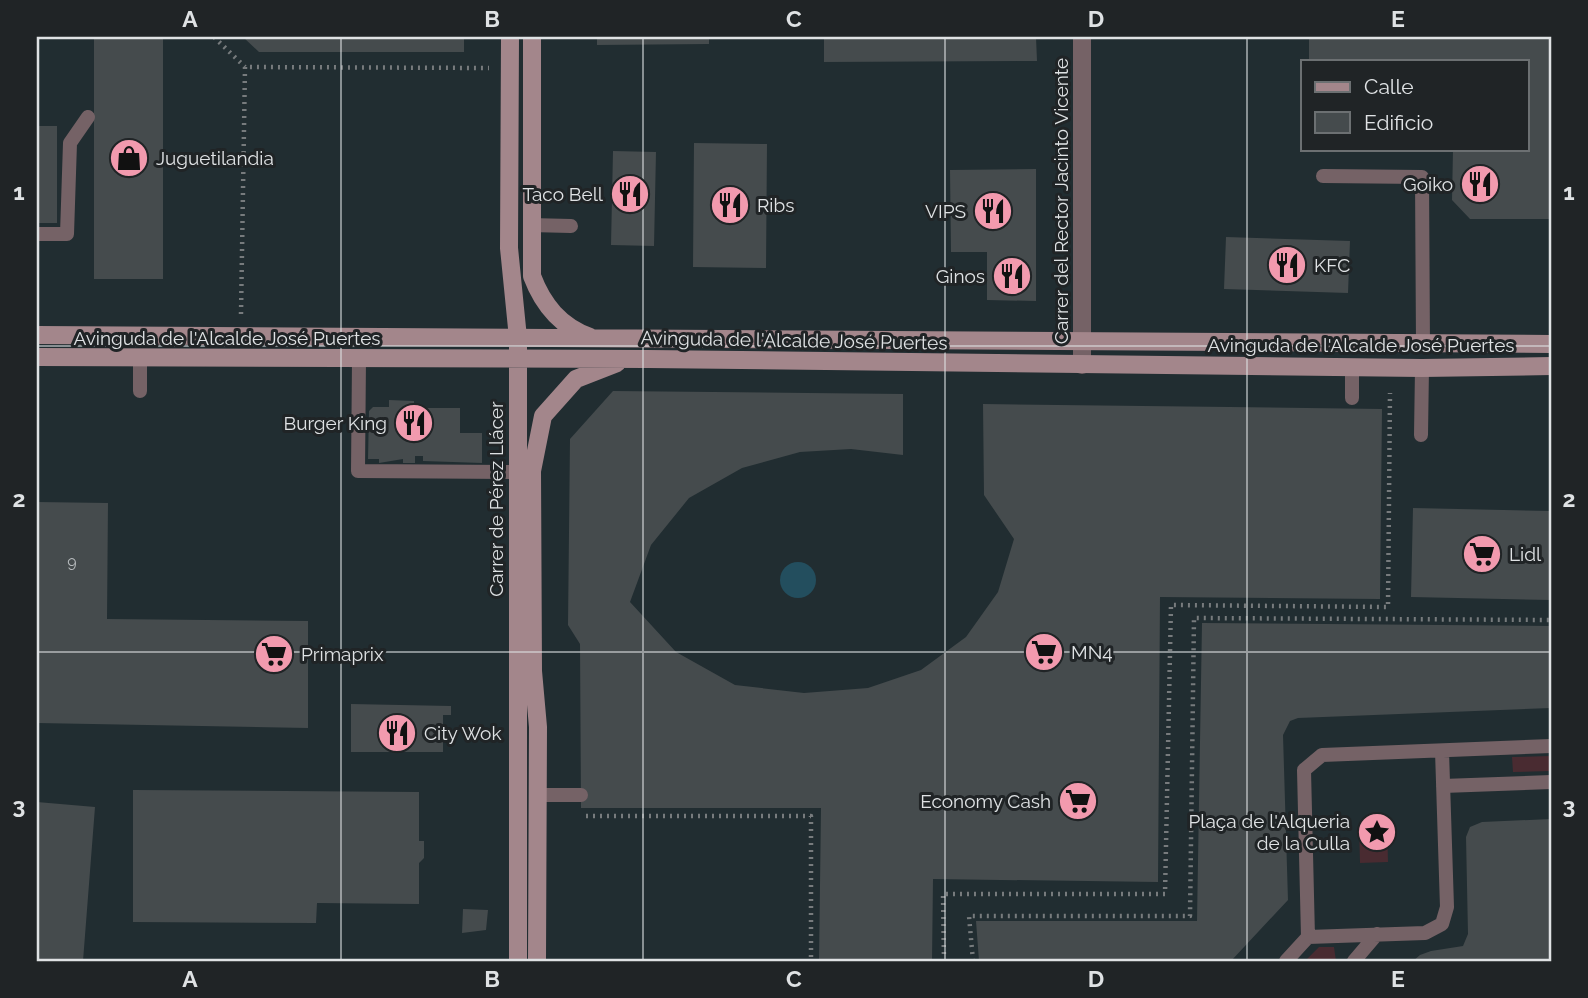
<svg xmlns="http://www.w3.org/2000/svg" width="1588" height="998" viewBox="0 0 1588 998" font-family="Raleway,sans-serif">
  <rect width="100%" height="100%" fill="#202426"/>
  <!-- built -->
  <path fill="#212d31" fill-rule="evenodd" d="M37 37H1551V961H37ZM1303 61H1527V149H1303Z"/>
  <!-- green -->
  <path fill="#492b31" d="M1551 756V771L1513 772 1512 757Z
    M1387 823 1388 862 1360 863 1359 824Z
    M1319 947H1334L1336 961H1305Z"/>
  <!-- water -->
  <path fill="#234e5e" d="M780 580a18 18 0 1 1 36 0a18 18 0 1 1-36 0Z"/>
  <!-- building -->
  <path fill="#454b4d" d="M94 37H163V279H94Z
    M243 37H464V52H259Z
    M597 37H709V44L597 45Z
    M824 37H1036L1037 61 824 62Z
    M1309 37H1551V219H1470L1452 200 1453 149H1527V61H1309Z
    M37 126H57V223H37Z
    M694 143 767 144 766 268 693 267Z
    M613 151 656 152 654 246 611 245Z
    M1036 169V301L987 300V252H951L950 170Z
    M1226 237 1350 241 1348 293 1224 289Z
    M613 391 903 394V455L851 449 800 452 742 468 689 498 651 545 630 602 676 652 735 685 804 693 868 688 921 670 966 637 998 592 1014 539 984 495 983 404 1382 409 1380 599 1160 597 1158 882 933 879 932 961H819L821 808H581L580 644 568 625 570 439Z
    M389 400 414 401V412H421V408H460V433H482V463L423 461V456H415V463H403V459L379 463V459H368L369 411 373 407H389Z
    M37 502 108 503 107 619 308 621V728L37 723Z
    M1413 508 1551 511V600L1411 597Z
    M1202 623 1551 626V708L1298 718 1290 721 1283 735 1288 900 1231 961H979L976 921H1197Z
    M351 704 451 706V715H443V752H351Z
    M133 790 419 792V841H424V858L419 863V904L317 903 316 923 133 922Z
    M37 802 95 807 83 961H37Z
    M1551 819V961H1413L1420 955 1431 951 1463 946 1468 934 1466 837 1470 827 1482 822Z
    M463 909 488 910 486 930 462 933Z"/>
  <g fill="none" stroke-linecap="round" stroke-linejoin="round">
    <!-- path -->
    <path stroke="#777b7d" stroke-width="4.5" stroke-dasharray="2 5" stroke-linecap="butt" d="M214 37 245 67
      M241 314 245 67 489 68
      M586 816H811V961
      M944 961 943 894H1165L1171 605 1388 607 1390 393
      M973 961 969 916H1190L1194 618 1551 620"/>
    <!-- lane -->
    <path stroke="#756266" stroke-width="14" d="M1323 176 1422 177 1423 346
      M530 225 571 226
      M37 234H67L70 143 88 117
      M359 359 358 471 517 472
      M140 391V358
      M1352 398V367
      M1421 435 1422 368
      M1443 786 1551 782
      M538 795H581
      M1308 937 1425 933 1442 924 1447 907 1442 751
      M1286 961 1308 937 1304 770 1322 755 1551 746
      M1354 961 1377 934"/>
    <!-- street -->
    <path stroke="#756266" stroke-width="18" d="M1082 365V37"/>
    <!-- secondary -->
    <path stroke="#a3868b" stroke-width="18" d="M510 37 509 248 518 338V961
      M532 37V276C543 305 560 326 590 337
      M37 335 1551 344
      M37 357 648 359 1422 368 1551 366
      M537 961 538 727 533 671 532 471 543 416 576 379 617 363"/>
  </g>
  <!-- grid -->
  <path fill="none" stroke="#dfe2e4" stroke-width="2" stroke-opacity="0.55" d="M341 37V961M643 37V961M945 37V961M1247 37V961M37 346H1551M37 652H1551"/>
  <!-- icons -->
  <defs>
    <g id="shop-disc" transform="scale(2.0125)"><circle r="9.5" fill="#f29aae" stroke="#202426"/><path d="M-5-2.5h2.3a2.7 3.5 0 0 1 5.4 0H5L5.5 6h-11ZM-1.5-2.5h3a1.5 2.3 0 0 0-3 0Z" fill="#111"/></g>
    <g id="restaurant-disc" transform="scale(2.0125)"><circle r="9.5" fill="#f29aae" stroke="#202426"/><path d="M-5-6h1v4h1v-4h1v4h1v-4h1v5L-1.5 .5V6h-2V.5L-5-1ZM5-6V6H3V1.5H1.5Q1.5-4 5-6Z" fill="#111"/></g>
    <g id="supermarket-disc" transform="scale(2.0125)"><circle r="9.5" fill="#f29aae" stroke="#202426"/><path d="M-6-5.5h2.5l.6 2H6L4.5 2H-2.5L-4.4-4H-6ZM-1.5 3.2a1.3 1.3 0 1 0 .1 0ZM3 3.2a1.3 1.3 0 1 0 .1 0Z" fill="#111"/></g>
    <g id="sight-disc" transform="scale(2.0125)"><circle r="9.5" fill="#f29aae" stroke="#202426"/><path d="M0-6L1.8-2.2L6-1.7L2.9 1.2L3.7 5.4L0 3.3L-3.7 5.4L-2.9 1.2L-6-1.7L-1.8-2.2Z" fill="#111"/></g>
  </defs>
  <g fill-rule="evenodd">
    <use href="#shop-disc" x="129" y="158"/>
    <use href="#restaurant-disc" x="1480" y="184"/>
    <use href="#restaurant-disc" x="630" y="194"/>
    <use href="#restaurant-disc" x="730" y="205"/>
    <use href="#restaurant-disc" x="993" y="211"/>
    <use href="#restaurant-disc" x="1287" y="265"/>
    <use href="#restaurant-disc" x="1012" y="276"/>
    <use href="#restaurant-disc" x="414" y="423"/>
    <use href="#supermarket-disc" x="1482" y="554"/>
    <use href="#supermarket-disc" x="1044" y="652"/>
    <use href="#supermarket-disc" x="274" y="654"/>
    <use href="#restaurant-disc" x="397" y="733"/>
    <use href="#supermarket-disc" x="1078" y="801"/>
    <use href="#sight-disc" x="1377" y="832"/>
  </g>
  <g text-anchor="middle" stroke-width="6" stroke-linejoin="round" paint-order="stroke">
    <!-- number labels -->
    <g font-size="16" fill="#b8bcbe">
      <text x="72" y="567">9</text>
    </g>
    <!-- poi labels -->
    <g font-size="19" fill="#dfe2e4" stroke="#202426" text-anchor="start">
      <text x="156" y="165">Juguetilandia</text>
      <text x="1453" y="191" text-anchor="end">Goiko</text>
      <text x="603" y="201" text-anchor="end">Taco Bell</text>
      <text x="757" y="212">Ribs</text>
      <text x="966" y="218" text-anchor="end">VIPS</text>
      <text x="1314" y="272">KFC</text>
      <text x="985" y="283" text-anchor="end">Ginos</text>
      <text x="387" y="430" text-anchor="end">Burger King</text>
      <text x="1509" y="561">Lidl</text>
      <text x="1071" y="659">MN4</text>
      <text x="301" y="661">Primaprix</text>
      <text x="424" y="740">City Wok</text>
      <text x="1051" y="808" text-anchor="end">Economy Cash</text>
      <text x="1350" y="828" text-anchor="end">Plaça de l'Alqueria<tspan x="1350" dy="22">de la Culla</tspan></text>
    </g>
    <!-- street labels -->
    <g font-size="19" fill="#dfe2e4" stroke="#202426">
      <text transform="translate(1061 201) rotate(-90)" y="7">Carrer del Rector Jacinto Vicente</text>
      <text x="227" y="345">Avinguda de l'Alcalde José Puertes</text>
      <text transform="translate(794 340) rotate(1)" y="7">Avinguda de l'Alcalde José Puertes</text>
      <text x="1361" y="352">Avinguda de l'Alcalde José Puertes</text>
      <text transform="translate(496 499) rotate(-90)" y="7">Carrer de Pérez Llácer</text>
    </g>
  </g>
  <!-- border -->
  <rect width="1588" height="998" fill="none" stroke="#202426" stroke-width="77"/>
  <!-- legend -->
  <rect x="1301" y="60" width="228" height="91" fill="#202426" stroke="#6c7072" stroke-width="2"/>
  <rect x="1315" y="82" width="35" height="10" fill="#a3868b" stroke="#6c7072" stroke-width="2"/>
  <text x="1364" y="94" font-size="21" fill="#dfe2e4">Calle</text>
  <rect x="1315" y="112" width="35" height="21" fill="#454b4d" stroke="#6c7072" stroke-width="2"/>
  <text x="1364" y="130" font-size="21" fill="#dfe2e4">Edificio</text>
  <rect x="38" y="38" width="1512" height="922" fill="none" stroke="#dfe2e4" stroke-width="2.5"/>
  <g font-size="23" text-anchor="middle" font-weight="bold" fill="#dfe2e4">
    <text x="190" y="27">A</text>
    <text x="492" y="27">B</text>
    <text x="794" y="27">C</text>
    <text x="1096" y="27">D</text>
    <text x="1398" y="27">E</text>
    <text x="19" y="200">1</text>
    <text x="1569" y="200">1</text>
    <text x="19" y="507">2</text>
    <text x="1569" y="507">2</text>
    <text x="19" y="814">3</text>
    <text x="1569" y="814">3</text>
    <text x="190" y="987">A</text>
    <text x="492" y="987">B</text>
    <text x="794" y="987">C</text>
    <text x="1096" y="987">D</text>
    <text x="1398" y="987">E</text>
  </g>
</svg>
